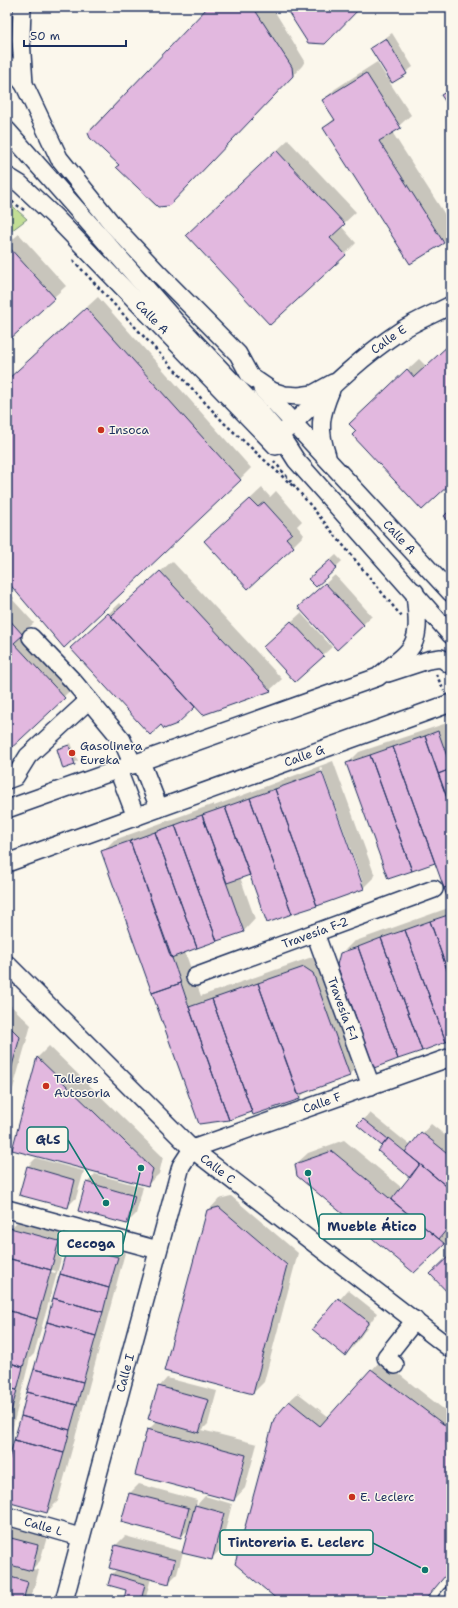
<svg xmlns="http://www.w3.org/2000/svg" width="458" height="1608" viewBox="0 0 458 1608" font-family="'Shantell Sans',sans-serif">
  <rect width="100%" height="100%" fill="#fbf7ec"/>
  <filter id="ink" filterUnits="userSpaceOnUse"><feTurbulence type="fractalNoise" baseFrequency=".025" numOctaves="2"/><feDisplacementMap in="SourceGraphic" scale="8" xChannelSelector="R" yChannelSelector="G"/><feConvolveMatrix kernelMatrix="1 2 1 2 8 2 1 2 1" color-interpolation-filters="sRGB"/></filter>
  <g filter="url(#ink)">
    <!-- green -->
    <path fill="#c2de95" stroke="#6e867a" d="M7 201 27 219 7 234Z"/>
    <!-- shadow -->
    <path fill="#0003" fill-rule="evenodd" d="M209 7H272L305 61 302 66 181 193 165 206 155 205 117 167 120 165 90 135V130Z
      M392 33 413 67 390 83 411 115 392 132 451 224V234L443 242 410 263 324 128 335 118 324 100 335 89 377 62 387 78 389 77 371 48Z
      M288 140 356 212 341 226 356 243 345 254 198 224Z
      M19 234 66 286 7 340V244Z
      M98 297 251 468 240 479 7 580V380Z
      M451 343V482L357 431 362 412 419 359 426 366Z
      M262 488 270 497 276 491 302 521 297 526 304 535 293 546 205 541Z
      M336 555 342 561 316 586V573Z
      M172 561 282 679 270 690 203 714 195 706 176 723 83 637 120 603 123 606Z
      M335 575 372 616 338 648 308 599Z
      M7 590 14 598 13 600 34 623 25 631 76 685 7 750Z
      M301 613 332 647 323 655 273 638Z
      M447 723 451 733V905L435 861 347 764 359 752Z
      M71 743 78 761 64 768 58 750Z
      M333 761 375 876 363 888 250 874 240 877 255 919 244 931 185 952 201 996 312 957 320 958 361 1064 349 1075 307 1091 299 1098 229 1119 103 851 114 840 214 804V806ZM321 767 363 883H361L319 768Z
      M451 907V1039L341 954 353 942Z
      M7 1002 31 1025 7 1110Z
      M49 1046 163 1157 159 1174 147 1185 13 1149 38 1057Z
      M370 1113 411 1146 431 1124 451 1140 450 1227 451 1237 414 1271 296 1164 308 1153 344 1140 402 1188 411 1177 383 1146 359 1125Z
      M36 1158 84 1171 76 1198 67 1207 27 1167Z
      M95 1174 143 1187 136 1214 127 1223 87 1183Z
      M231 1196 298 1253 264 1382 253 1393 208 1211 219 1199Z
      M20 1219 67 1233 60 1258 61 1259 34 1354 30 1358 7 1450V1242L11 1228ZM9 1258 56 1271 55 1273 9 1260Z
      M78 1236 126 1249 58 1501 47 1512 7 1501V1470L69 1245Z
      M348 1290 377 1313 354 1346 345 1355 314 1329Z
      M381 1360 451 1415V1569L424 1601H281L289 1401 298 1393 329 1417Z
      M167 1378 217 1391 208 1424 202 1430 257 1444 245 1488 234 1500 148 1430 157 1421 159 1387Z
      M139 1484 197 1500 196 1506 205 1496 232 1504 220 1550 211 1559 183 1552 177 1574 168 1583 151 1578 146 1597 141 1601H133L125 1599 128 1589 111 1575 117 1569 110 1567 116 1545 125 1536 184 1552 190 1528 181 1537 130 1493Z
      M7 1526 47 1537 40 1561 32 1569 39 1570 30 1601H7Z"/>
    <!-- building -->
    <path fill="#e2b8df" stroke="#1b2f5e" d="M208 7H253L292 67 293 76 169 206 158 207 116 167 119 165 90 138 88 133Z
      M285 7H361L325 44 308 43Z
      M386 38 407 74 392 83 370 48Z
      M366 73 401 128 379 141 444 243 410 264 323 128 335 120 322 100Z
      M451 89V110L441 95Z
      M276 150 345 224 330 238 346 255 270 325 186 235Z
      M7 245 55 298 7 342Z
      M86 308 241 480 64 648 7 581V380Z
      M451 343V483L422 510 352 435 356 431 349 424 407 369 414 377Z
      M250 499 258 507 264 502 292 533 286 538 294 547 248 589 204 541Z
      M451 509V524L444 516Z
      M330 560 337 568 316 587 308 579Z
      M160 571 271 691 203 715 111 616Z
      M325 583 364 625 337 650 298 607Z
      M108 613 195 707 177 724 164 729 161 725 150 735 70 648Z
      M7 617 23 635 14 643 65 698 7 752Z
      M291 621 324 656 295 682 263 647Z
      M438 731 449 762H451V769L438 774 425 736Z
      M425 736 451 809V886L444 888 393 747Z
      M69 745 75 765 63 769 57 749Z
      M393 747 435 863 412 871 370 755Z
      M370 755 412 871 388 879 346 763Z
      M451 769V809L438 774Z
      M322 772 364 889 317 906 275 789Z
      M275 789 317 906 292 914 250 798Z
      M250 798 292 914 267 923 225 807Z
      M225 807 250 875 227 883 202 815Z
      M202 815 244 932 217 941 175 825Z
      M175 825 217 941 197 948 155 832Z
      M155 832 197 948 171 958 130 841Z
      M130 841 181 983 152 993 101 851Z
      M451 886V908L444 888Z
      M451 914V981L430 921Z
      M430 921 451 981V1040L446 1042 405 930Z
      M405 930 446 1042 422 1051 381 938Z
      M381 938 422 1051 398 1059 358 947Z
      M358 947 398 1059 374 1068 337 965 340 953Z
      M304 967 313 973 350 1076 298 1095 258 983Z
      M181 983 189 1007 229 1120 199 1124 152 993Z
      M258 983 300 1099 253 1115 212 999Z
      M212 999 252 1112 229 1120 189 1007Z
      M7 1024 20 1037 7 1084Z
      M37 1057 153 1169 148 1186 12 1150Z
      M363 1119 388 1139 382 1146 357 1125Z
      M421 1132 451 1156V1190L405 1152Z
      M388 1138 420 1164 410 1178 378 1151Z
      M332 1151 445 1244 414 1273 297 1176 295 1164Z
      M420 1164 451 1190V1224L439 1239 391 1200Z
      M27 1166 75 1180 68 1208 19 1195Z
      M86 1182 135 1196 127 1224 78 1211Z
      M219 1207 287 1265 253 1394 164 1371 207 1210Z
      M10 1228 59 1241 51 1270 7 1258V1239Z
      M68 1244 118 1257 109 1288 60 1274Z
      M451 1254V1296L430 1274Z
      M7 1258 51 1270 37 1319 7 1310Z
      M60 1274 109 1288 103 1312 53 1298Z
      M53 1298 103 1312 96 1336 47 1322Z
      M338 1298 369 1322 345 1356 312 1329Z
      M7 1310 37 1319 23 1367 7 1362Z
      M47 1322 96 1336 83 1382 34 1369Z
      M7 1362 23 1367 17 1390 7 1388Z
      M34 1369 83 1382 77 1405 27 1392Z
      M371 1369 451 1430V1569L424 1601H279L235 1564 274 1419 289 1401 320 1426Z
      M158 1386 209 1400 199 1433 148 1419Z
      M7 1388 17 1390 10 1415 7 1414Z
      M27 1392 77 1405 70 1430 21 1416Z
      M21 1416 70 1430 64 1453 14 1440Z
      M147 1429 246 1455 234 1501 135 1475Z
      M14 1440 64 1453 47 1513 7 1502V1466Z
      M129 1493 189 1508 181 1538 121 1522Z
      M195 1505 224 1513 212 1560 182 1553Z
      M7 1537 38 1545 32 1571 7 1564Z
      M115 1545 175 1560 169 1584 109 1568Z
      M111 1574 145 1584 141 1601 124 1599 126 1590 108 1585Z
      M7 1576 28 1582 23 1601H7Z"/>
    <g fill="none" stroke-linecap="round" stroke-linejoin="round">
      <!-- minor casing -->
      <g stroke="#1b2f5e" stroke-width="20">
        <g id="minor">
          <path d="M22 7 21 39 24 84 59 158 113 225 158 273 238 354 250 376 272 391 285 395 299 396 313 394 333 383"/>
          <path d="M7 64 24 84"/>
          <path d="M7 130 176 322 255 406 280 435 296 460 451 635"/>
          <path id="s1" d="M7 176 20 184 54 216 276 446"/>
          <path id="s2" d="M262 389 451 593"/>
          <path id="s3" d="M286 430C323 395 357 360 399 332 415 321 434 314 451 305"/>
          <path d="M327 456C318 429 320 416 331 390"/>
          <path d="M31 637 73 681 122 740 133 765"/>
          <path d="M388 673 428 660 441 658 451 665"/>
          <path d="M141 762 159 808"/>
          <path d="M118 770 136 817"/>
          <path d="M7 780 15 777 28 756 89 700"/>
          <path d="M7 809 378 677C388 668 401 660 409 650 422 635 416 610 415 592"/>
          <path id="s4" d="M7 863 451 703"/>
          <path id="s5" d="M315 933 371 1086"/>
          <path id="s6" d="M7 964 192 1149 451 1349"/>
          <path id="s7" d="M195 977 434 889"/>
          <path id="s8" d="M192 1149 451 1057"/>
          <path d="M7 1209 158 1250"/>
          <path d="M395 1365 386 1357 415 1320"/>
          <path id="s9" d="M7 1516 80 1537"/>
          <path id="s10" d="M64 1601 181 1166 192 1149"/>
          <path d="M446 1601 451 1595"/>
        </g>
      </g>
      <!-- path -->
      <path stroke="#1b2f5e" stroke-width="2.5" stroke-dasharray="3 3" stroke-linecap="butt" d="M7 198 24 210
        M73 260 224 423 294 487
        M274 461 402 617
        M436 674 444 691"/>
      <!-- minor -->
      <use href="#minor" stroke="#fbf7ec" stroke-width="17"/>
    </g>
  </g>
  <!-- markers -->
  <g fill="#c8321e" stroke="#fbf7ec" stroke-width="1.5">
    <circle cx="101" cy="430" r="4"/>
    <circle cx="72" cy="753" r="4"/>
    <circle cx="46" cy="1086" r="4"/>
    <circle cx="352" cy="1497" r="4"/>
  </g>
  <g text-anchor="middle" stroke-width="3" stroke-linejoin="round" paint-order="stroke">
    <!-- street labels -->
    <g font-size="12" fill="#1b2f5e" stroke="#fbf7ec">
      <text dy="4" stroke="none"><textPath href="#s1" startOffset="203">Calle A</textPath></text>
      <text dy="4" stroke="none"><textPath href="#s3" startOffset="137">Calle E</textPath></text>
      <text dy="4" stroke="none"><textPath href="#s2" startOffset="202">Calle A</textPath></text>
      <text dy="4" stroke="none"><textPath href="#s4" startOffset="316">Calle G</textPath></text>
      <text dy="4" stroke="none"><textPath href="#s7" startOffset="128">Travesía F-2</textPath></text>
      <text dy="4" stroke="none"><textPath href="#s5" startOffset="81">Travesía F-1</textPath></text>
      <text dy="4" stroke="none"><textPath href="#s8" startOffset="138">Calle F</textPath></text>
      <text dy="4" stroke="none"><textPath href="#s6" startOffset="294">Calle C</textPath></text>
      <text dy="4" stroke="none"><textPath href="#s10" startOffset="236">Calle I</textPath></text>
      <text dy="4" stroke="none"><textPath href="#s9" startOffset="38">Calle L</textPath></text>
    </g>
    <!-- poi labels -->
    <g font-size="12" fill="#1b2f5e" stroke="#fbf7ec" text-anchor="start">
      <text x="109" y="434">Insoca</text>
      <text x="80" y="750">Gasolinera<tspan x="80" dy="14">Eureka</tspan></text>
      <text x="54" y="1083">Talleres<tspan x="54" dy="14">Autosoria</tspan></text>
      <text x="360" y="1501">E. Leclerc</text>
    </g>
  </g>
  <!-- callouts -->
  <path fill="none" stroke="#0f766e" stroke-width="1.5" d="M106 1203L68 1140M308 1173L319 1227M141 1168L123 1244M425 1570L373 1543"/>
  <g fill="#0f766e" stroke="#fbf7ec" stroke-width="1.5">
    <circle cx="106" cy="1203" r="4"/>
    <circle cx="308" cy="1173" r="4"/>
    <circle cx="141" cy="1168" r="4"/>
    <circle cx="425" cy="1570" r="4"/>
  </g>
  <g fill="#fbf7ec" stroke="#0f766e" stroke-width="1.5">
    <rect x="27" y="1127" width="41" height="25" rx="4"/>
    <rect x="319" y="1214" width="106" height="25" rx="4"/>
    <rect x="58" y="1231" width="65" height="25" rx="4"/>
    <rect x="220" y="1530" width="153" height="25" rx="4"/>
  </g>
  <g font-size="13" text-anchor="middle" font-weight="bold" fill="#1b2f5e">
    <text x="48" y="1144">GLS</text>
    <text x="372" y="1231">Mueble Ático</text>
    <text x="91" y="1248">Cecoga</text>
    <text x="296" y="1547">Tintoreria E. Leclerc</text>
  </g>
  <!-- margin -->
  <rect width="458" height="1608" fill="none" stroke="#fbf7ec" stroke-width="24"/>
  <rect x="12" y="12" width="434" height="1584" fill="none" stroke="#1b2f5e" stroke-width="1.5" filter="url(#ink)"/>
  <!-- scale -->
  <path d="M24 40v6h102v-6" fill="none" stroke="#1b2f5e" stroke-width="2"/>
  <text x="30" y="40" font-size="12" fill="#1b2f5e" stroke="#fbf7ec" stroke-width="3" paint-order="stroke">50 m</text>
</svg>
